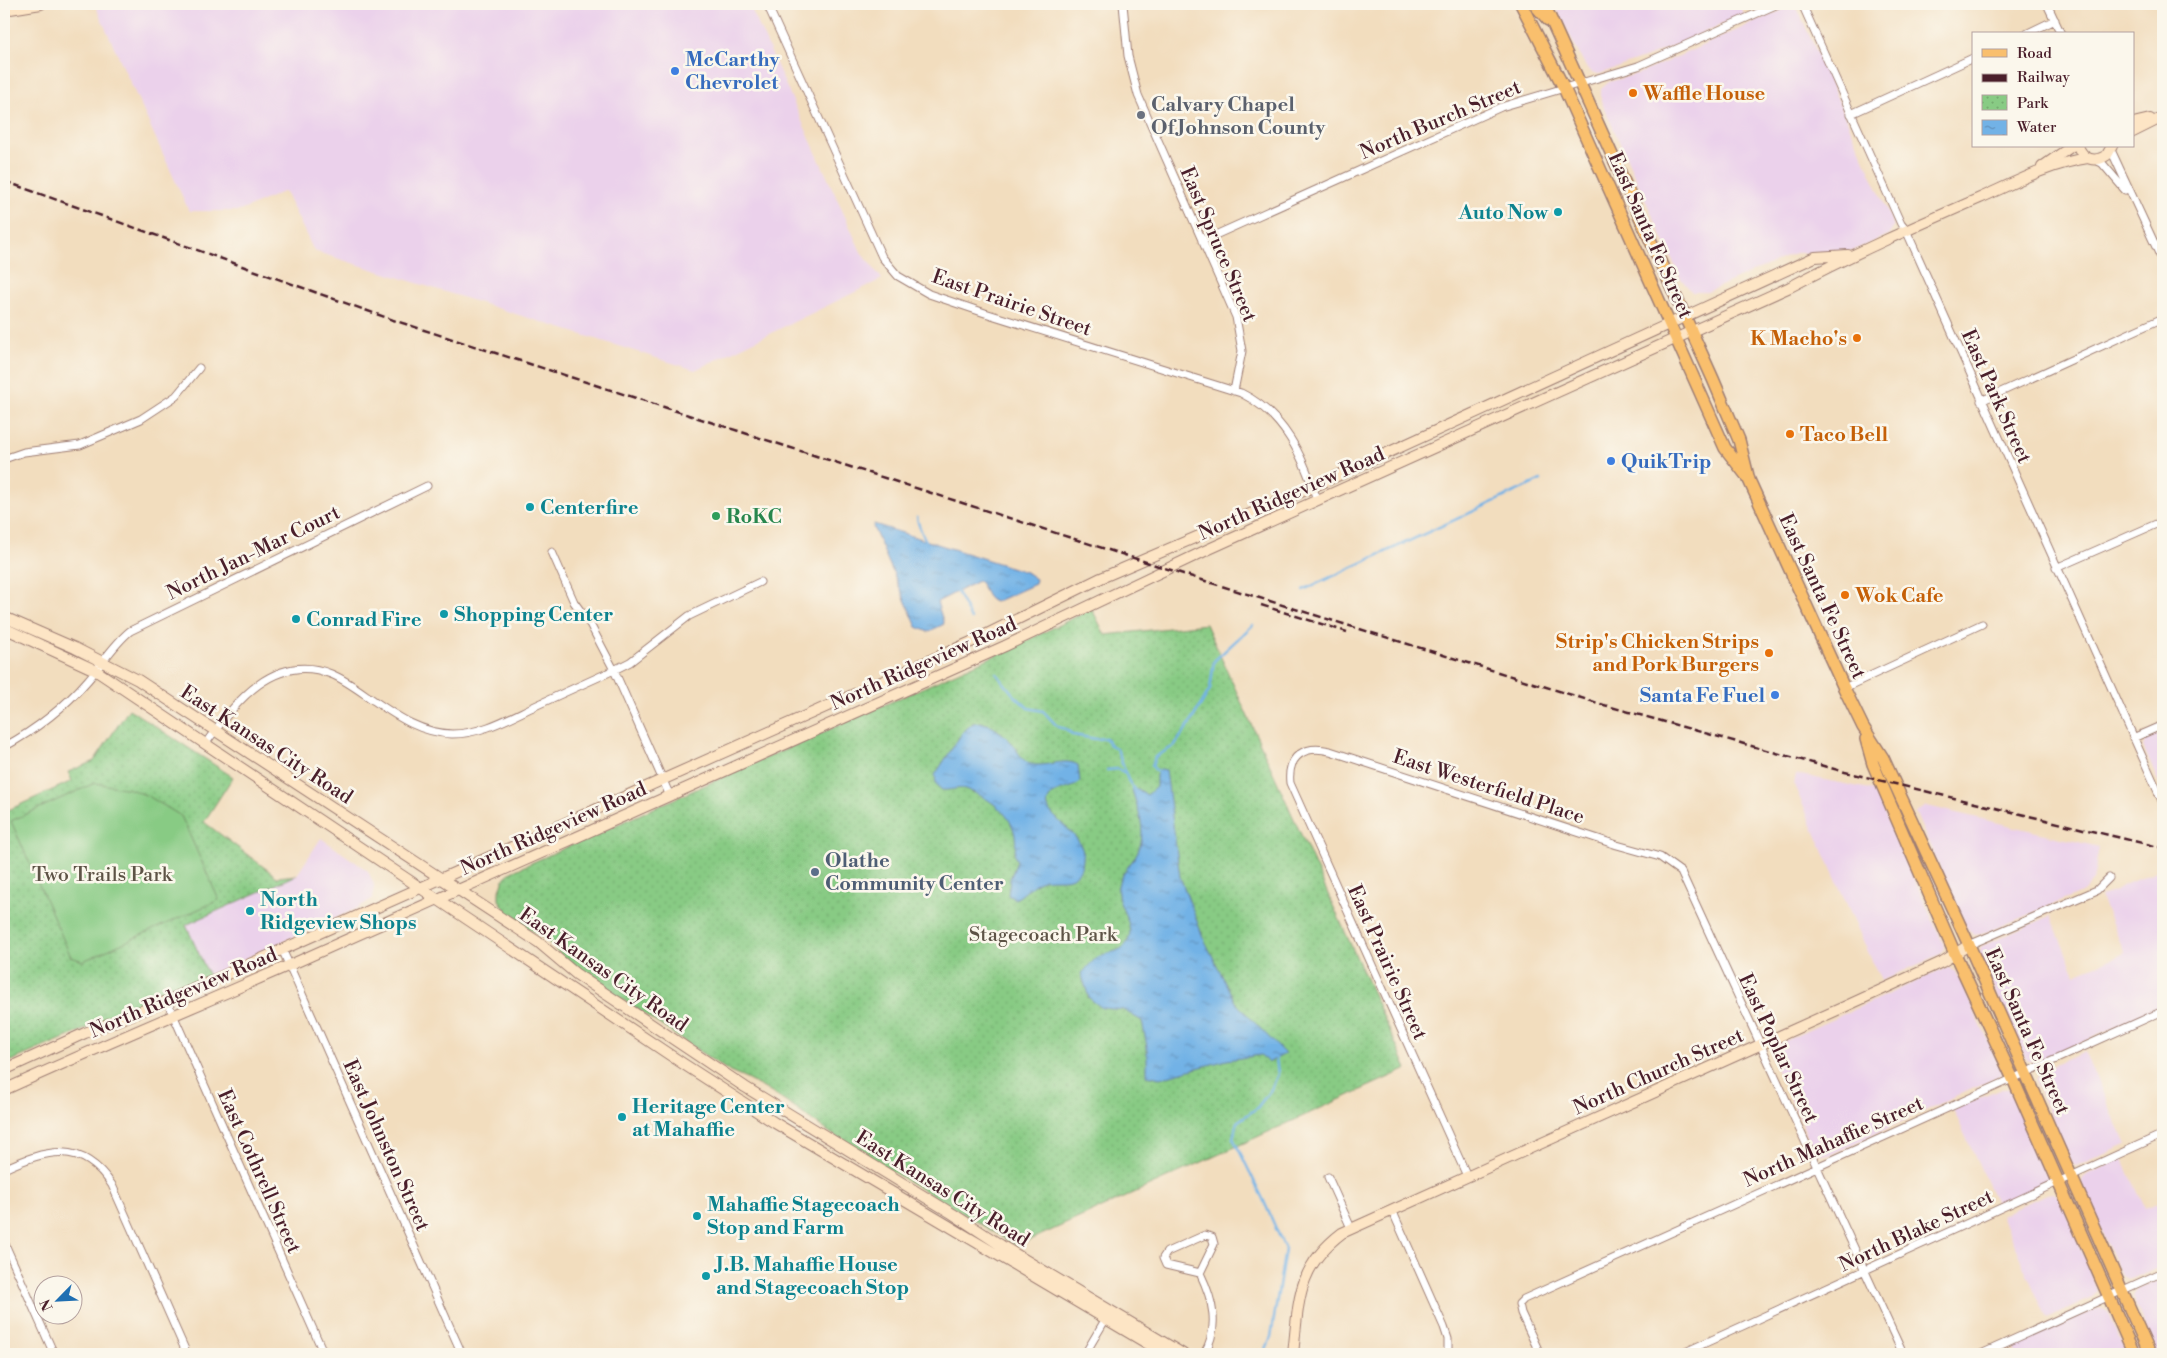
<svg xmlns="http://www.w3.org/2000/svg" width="2167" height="1358" viewBox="0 0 2167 1358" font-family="'Libre Bodoni',serif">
  <defs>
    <pattern id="park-dots" width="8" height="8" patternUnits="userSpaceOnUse" patternTransform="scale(1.25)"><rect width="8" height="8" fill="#88cb84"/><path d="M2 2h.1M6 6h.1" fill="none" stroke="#77ae72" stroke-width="1.8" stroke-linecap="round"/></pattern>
    <pattern id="water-ripples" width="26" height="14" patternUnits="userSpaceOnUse" patternTransform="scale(1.25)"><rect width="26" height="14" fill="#72b2e6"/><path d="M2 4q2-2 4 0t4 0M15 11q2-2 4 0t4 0" fill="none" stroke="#6090bb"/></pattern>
  </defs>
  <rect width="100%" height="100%" fill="#fbf7ec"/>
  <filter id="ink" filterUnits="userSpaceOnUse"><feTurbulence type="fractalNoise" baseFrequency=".02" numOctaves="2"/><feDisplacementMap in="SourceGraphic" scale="10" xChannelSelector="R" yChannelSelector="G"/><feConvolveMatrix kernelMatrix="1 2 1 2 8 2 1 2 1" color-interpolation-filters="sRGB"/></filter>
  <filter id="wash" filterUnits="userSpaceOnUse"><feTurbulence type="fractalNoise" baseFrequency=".0096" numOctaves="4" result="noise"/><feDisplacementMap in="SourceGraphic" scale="20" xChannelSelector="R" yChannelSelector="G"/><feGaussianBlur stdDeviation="1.12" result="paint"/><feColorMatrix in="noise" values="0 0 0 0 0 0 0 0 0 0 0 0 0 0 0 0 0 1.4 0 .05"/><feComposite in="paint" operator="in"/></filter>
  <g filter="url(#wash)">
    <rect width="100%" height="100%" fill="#f2ddbe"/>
    <!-- built -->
    <path fill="#ebd1eb" d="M102 4H749L861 252 882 279 695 370 314 251 285 191 240 211H189L95 5Z
      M1554 4H1739L1744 15 1649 56 1599 74 1591 72 1586 67Z
      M1789 7 1795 8 1799 12 1894 226 1888 235 1854 250 1831 253H1795L1707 292H1692L1681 279 1601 101V89L1609 82 1643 72Z
      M2163 731V793L2143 746 2147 739Z
      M1796 774 1874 790 1943 943 1944 947 1941 954 1881 981 1794 785Z
      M1927 806 2099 847 2093 881 2083 892 1982 934 1974 935 1967 929 1915 812Z
      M321 838 368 871 374 885 373 898 358 908 208 975 186 925 297 875Z
      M2163 868V1006L2036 1063 2026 1060 1979 956 1982 946 2050 916 2075 974 2125 953 2100 896 2114 892 2124 885Z
      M1948 967 1956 972 2001 1069 2000 1076 1830 1155 1818 1154 1812 1146 1771 1057 1772 1049 1780 1043Z
      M2085 1052 2126 1145 2077 1166 2071 1163 2036 1083V1078L2043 1070Z
      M1999 1089H2008L2013 1094 2049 1177 2043 1185 1997 1205 1953 1109Z
      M2122 1158 2145 1208 2163 1200V1266L2128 1280 2121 1275 2081 1184 2083 1178 2088 1174Z
      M2052 1193 2062 1199 2097 1290 2092 1298 2047 1319 2001 1215 2044 1195Z
      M2163 1277V1354H2156L2132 1296 2137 1289Z
      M2100 1307 2108 1312 2127 1354H2017L2013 1345Z"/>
    <!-- park -->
    <path fill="url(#park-dots)" stroke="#697558" d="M1092 609 1105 635 1206 624 1407 1069 1017 1246C961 1212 905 1180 850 1146 810 1121 775 1089 730 1072L571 965 546 940 508 914 499 900V892L505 877 511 872 1007 650Z
      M129 709 233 777 204 822 277 877 297 875 186 925 209 976 4 1064V812L72 781 68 772 94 761Z"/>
    <!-- garden -->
    <path fill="#88cb84" stroke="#697558" d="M95 783 130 789 148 796 181 816 219 900 83 961 71 957 11 821Z"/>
    <!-- water -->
    <path fill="url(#water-ripples)" stroke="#5e6888" d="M874 524 1026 572 1036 579 1035 584 995 602C984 598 986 587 978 581L937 602 944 624 928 632 917 627 873 527Z
      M981 722C994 726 1004 734 1013 744 1017 750 1021 759 1028 763 1043 770 1063 756 1078 765L1080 782C1072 790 1057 788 1050 797 1035 815 1088 831 1083 860 1078 888 1057 875 1040 881 1031 885 1024 895 1015 899L1008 895 1010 879 1017 861 1014 855C1023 820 993 799 965 789 959 787 949 791 942 790L936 785 935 775 962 733 973 723Z
      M1160 769 1166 770 1180 877 1203 937 1235 1002 1285 1054 1268 1063 1261 1055 1227 1060 1160 1078 1147 1075V1047L1142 1021 1123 1010 1102 1008 1089 998 1081 973C1087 968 1092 961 1098 957 1109 951 1125 953 1129 938 1134 921 1115 905 1118 886 1120 873 1132 864 1137 853 1148 833 1138 810 1132 790L1138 789 1147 795 1156 787V775Z"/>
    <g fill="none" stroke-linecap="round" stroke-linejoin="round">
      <!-- stream -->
      <path stroke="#72b2e6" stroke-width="2.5" d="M917 517C918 527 923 535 927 543
        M956 590 971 619
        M1303 590 1541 480
        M996 673 1013 694 1028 708 1043 711 1058 727 1066 729 1073 735 1096 739 1106 738 1109 744 1117 749 1128 780 1135 791
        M1107 770 1118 769 1125 773
        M1159 774 1152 766 1155 757 1174 746 1189 725 1210 689 1214 661 1253 625
        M1264 1354 1271 1337 1285 1249 1263 1199 1233 1138 1237 1122 1257 1108 1272 1088 1278 1074 1276 1058"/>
    </g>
  </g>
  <g filter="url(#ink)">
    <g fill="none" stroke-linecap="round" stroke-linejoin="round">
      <!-- street casing -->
      <g stroke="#9e7e74" stroke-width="9">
        <path id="street" d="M767 4 882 257 898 276 929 294 985 313 1241 393C1284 414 1303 456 1317 500
          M1123 4 1128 56 1138 95 1236 317 1242 351 1234 391
          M1802 4 1901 224 1906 230 2163 803
          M2047 4 2061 34
          M2026 34 2055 20
          M1851 114 1973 58
          M2111 150 2163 262
          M2095 160 2102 163 2125 190
          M1202 241 1501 107 1638 66 1778 4
          M1981 401 2163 318
          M4 459 24 452 80 445 141 419 176 396 199 368
          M552 552 574 602 590 624 614 670 670 796
          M2056 568 2163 521
          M1844 688 1982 624
          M2133 738 2163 725
          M206 743C234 703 275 651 331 674 346 680 360 691 373 700 398 717 421 733 452 734 482 734 509 718 535 706 561 694 588 682 614 670L630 662 689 616 760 582
          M4 747C37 729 63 709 88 680 102 664 113 645 130 631L427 486
          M1969 945 2097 890 2109 878
          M282 949 462 1354
          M167 1001 324 1354
          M4 1169C45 1150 82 1139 112 1185L187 1354
          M1467 1176 1290 783C1287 755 1305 745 1330 751L1617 845 1660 857 1681 872 1903 1354
          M1328 1177 1351 1228
          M1392 1210 1444 1327 1448 1339V1354
          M4 1242 54 1354
          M1200 1273 1166 1265 1163 1258 1167 1252 1205 1235 1212 1237 1214 1244 1200 1273C1213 1300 1220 1327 1204 1354
          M1085 1354 1108 1315
          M1540 1354 1521 1313 1519 1304 1524 1299 2163 1011
          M1681 1354 2163 1134
          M1981 1354 2163 1272"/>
      </g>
      <!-- secondary casing -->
      <g stroke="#9e7e74" stroke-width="12">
        <path id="secondary" d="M4 10 41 4
          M2133 123 2150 119
          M2133 132 2163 117
          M2078 146C2083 160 2095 163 2107 155L2112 146
          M2042 167 2072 146
          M4 617 75 648 138 680 538 942 576 974 745 1087 953 1214 1002 1246 1183 1354
          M4 628 95 670 682 1063 775 1123 1165 1354
          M4 1070 85 1033 167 1001 971 642 1101 578 1313 487 1815 257 1848 255
          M4 1090C98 1047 194 1007 290 965L1005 646 1209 549 1790 287C1852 254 1916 226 1980 198 2014 183 2051 163 2088 158
          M1293 1354C1299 1302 1296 1268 1342 1233L1844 1007 1942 962 1969 945"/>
      </g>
      <!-- primary casing -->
      <g stroke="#9e7e74" stroke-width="14">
        <path id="primary" d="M1521 4 1564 88 1725 448 1746 475
          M1534 4 1548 20
          M1544 4 1713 379 1739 440 1749 480 1844 688 1863 727 1883 758 1969 945 2150 1354
          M1866 739 1873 764 1955 954 2013 1079 2134 1354"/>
      </g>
      <!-- street -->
      <use href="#street" stroke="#fff" stroke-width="7"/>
      <!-- secondary -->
      <use href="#secondary" stroke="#fde5c5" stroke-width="10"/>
      <!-- primary -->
      <use href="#primary" stroke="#f9bf6d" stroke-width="11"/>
      <!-- rail -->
      <path stroke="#4a1f2b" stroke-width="2.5" stroke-dasharray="8 4" stroke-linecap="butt" d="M4 181 393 320 1202 580 1604 705 1845 772 2163 848
        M1261 605 1347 632"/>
    </g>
  </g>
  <!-- markers -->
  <g fill="#3f7fe0" stroke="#fbf7ec" stroke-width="2">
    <circle cx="675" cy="71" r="5"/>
    <circle cx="1611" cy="461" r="5"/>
    <circle cx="1775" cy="695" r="5"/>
  </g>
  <g fill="#e8710a" stroke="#fbf7ec" stroke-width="2">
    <circle cx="1633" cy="93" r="5"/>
    <circle cx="1857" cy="338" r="5"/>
    <circle cx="1790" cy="434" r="5"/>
    <circle cx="1845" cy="595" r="5"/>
    <circle cx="1769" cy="653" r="5"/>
  </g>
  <circle fill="#6b7280" stroke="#fbf7ec" stroke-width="2" cx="1141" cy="115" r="5"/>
  <g fill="#0f9aa8" stroke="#fbf7ec" stroke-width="2">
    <circle cx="1558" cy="212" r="5"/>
    <circle cx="530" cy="507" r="5"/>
    <circle cx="444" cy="614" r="5"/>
    <circle cx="296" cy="619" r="5"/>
    <circle cx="250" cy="911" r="5"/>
    <circle cx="622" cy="1117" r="5"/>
    <circle cx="697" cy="1216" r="5"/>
    <circle cx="706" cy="1276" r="5"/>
  </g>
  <circle fill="#2e9e5b" stroke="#fbf7ec" stroke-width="2" cx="716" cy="516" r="5"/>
  <circle fill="#5c6f8a" stroke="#fbf7ec" stroke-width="2" cx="815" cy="872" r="5"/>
  <g text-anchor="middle" stroke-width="5" stroke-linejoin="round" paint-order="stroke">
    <!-- shop labels -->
    <g font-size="20" font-weight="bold" fill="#366cbe" stroke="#fbf7ec" text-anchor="start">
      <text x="685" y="66">McCarthy<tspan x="685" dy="23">Chevrolet</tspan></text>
      <text x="1621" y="468">QuikTrip</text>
      <text x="1765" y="702" text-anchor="end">Santa Fe Fuel</text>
    </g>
    <!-- food labels -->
    <g font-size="20" font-weight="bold" fill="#c56008" stroke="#fbf7ec" text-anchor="start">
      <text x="1643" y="100">Waffle House</text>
      <text x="1847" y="345" text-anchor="end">K Macho's</text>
      <text x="1800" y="441">Taco Bell</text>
      <text x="1855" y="602">Wok Cafe</text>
      <text x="1759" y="648" text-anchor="end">Strip's Chicken Strips<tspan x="1759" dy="23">and Pork Burgers</tspan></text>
    </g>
    <!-- worship labels -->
    <g font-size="20" font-weight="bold" fill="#5b616d" stroke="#fbf7ec" text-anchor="start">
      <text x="1151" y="111">Calvary Chapel<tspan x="1151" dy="23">Of Johnson County</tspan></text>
    </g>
    <!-- street labels -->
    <g font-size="20" fill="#4a1f2b" stroke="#fbf7ec">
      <text transform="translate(1440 119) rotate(-23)" y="7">North Burch Street</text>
      <text transform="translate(1651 235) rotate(66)" y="7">East Santa Fe Street</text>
      <text transform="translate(1219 244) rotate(67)" y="7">East Spruce Street</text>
      <text transform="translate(1012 302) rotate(19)" y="7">East Prairie Street</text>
      <text transform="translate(1997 396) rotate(66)" y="7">East Park Street</text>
      <text transform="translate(1291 493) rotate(-24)" y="7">North Ridgeview Road</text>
      <text transform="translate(253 552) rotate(-26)" y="7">North Jan-Mar Court</text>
      <text transform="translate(1823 596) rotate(65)" y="7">East Santa Fe Street</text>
      <text transform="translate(923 663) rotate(-24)" y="7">North Ridgeview Road</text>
      <text transform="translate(267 744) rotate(33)" y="7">East Kansas City Road</text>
      <text transform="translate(1489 786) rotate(18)" y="7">East Westerfield Place</text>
      <text transform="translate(553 828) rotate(-24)" y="7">North Ridgeview Road</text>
      <text transform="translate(1388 962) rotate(66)" y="7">East Prairie Street</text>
      <text transform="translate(604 969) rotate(35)" y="7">East Kansas City Road</text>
      <text transform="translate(183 992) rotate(-23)" y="7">North Ridgeview Road</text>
      <text transform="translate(2028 1031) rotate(66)" y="7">East Santa Fe Street</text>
      <text transform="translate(1779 1048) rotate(65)" y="7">East Poplar Street</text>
      <text transform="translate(1658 1071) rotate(-24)" y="7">North Church Street</text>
      <text transform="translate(1833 1141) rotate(-24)" y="7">North Mahaffie Street</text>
      <text transform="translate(387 1145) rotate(66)" y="7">East Johnston Street</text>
      <text transform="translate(260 1171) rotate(66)" y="7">East Cothrell Street</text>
      <text transform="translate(943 1188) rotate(32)" y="7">East Kansas City Road</text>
      <text transform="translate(1916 1230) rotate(-25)" y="7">North Blake Street</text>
    </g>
    <!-- culture labels -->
    <g font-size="20" font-weight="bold" fill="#0d838f" stroke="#fbf7ec" text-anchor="start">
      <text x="1548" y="219" text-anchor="end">Auto Now</text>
      <text x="540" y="514">Centerfire</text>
      <text x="454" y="621">Shopping Center</text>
      <text x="306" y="626">Conrad Fire</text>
      <text x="260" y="906">North<tspan x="260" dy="23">Ridgeview Shops</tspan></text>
      <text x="632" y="1113">Heritage Center<tspan x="632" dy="23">at Mahaffie</tspan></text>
      <text x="707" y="1211">Mahaffie Stagecoach<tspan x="707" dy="23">Stop and Farm</tspan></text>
      <text x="716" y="1271">J.B. Mahaffie House<tspan x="716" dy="23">and Stagecoach Stop</tspan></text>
    </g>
    <!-- leisure labels -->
    <g font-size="20" font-weight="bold" fill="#27864d" stroke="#fbf7ec" text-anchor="start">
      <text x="726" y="523">RoKC</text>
    </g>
    <!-- service labels -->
    <g font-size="20" font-weight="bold" fill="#4e5e75" stroke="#fbf7ec" text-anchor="start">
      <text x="825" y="867">Olathe<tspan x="825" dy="23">Community Center</tspan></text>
    </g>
    <!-- park labels -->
    <g font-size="20" fill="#5d5346" stroke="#fbf7ec">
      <text x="102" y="881">Two Trails Park</text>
      <text x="1043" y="941">Stagecoach Park</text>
    </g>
  </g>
  <!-- margin -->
  <rect width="2167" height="1358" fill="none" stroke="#fbf7ec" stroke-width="20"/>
  <!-- legend -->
  <rect x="1972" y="32" width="162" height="115" fill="#fbf7ec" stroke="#b4a19f"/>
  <rect x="1982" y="49" width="25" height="8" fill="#f9bf6d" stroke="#b4a19f"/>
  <text x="2017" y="58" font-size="15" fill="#4a1f2b">Road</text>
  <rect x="1982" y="74" width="25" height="8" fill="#4a1f2b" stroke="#b4a19f"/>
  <text x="2017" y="82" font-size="15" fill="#4a1f2b">Railway</text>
  <rect x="1982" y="95" width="25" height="15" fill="url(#park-dots)" stroke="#b4a19f"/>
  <text x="2017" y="108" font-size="15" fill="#4a1f2b">Park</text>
  <rect x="1982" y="120" width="25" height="15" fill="url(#water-ripples)" stroke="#b4a19f"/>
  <text x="2017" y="132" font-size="15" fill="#4a1f2b">Water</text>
  <!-- north arrow -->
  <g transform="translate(58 1300) rotate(246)"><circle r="24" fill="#fbf7ec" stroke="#b4a19f"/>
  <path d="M0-4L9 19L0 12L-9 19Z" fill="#1f6fb2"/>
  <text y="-8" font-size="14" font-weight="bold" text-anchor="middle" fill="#4a1f2b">N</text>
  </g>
</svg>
